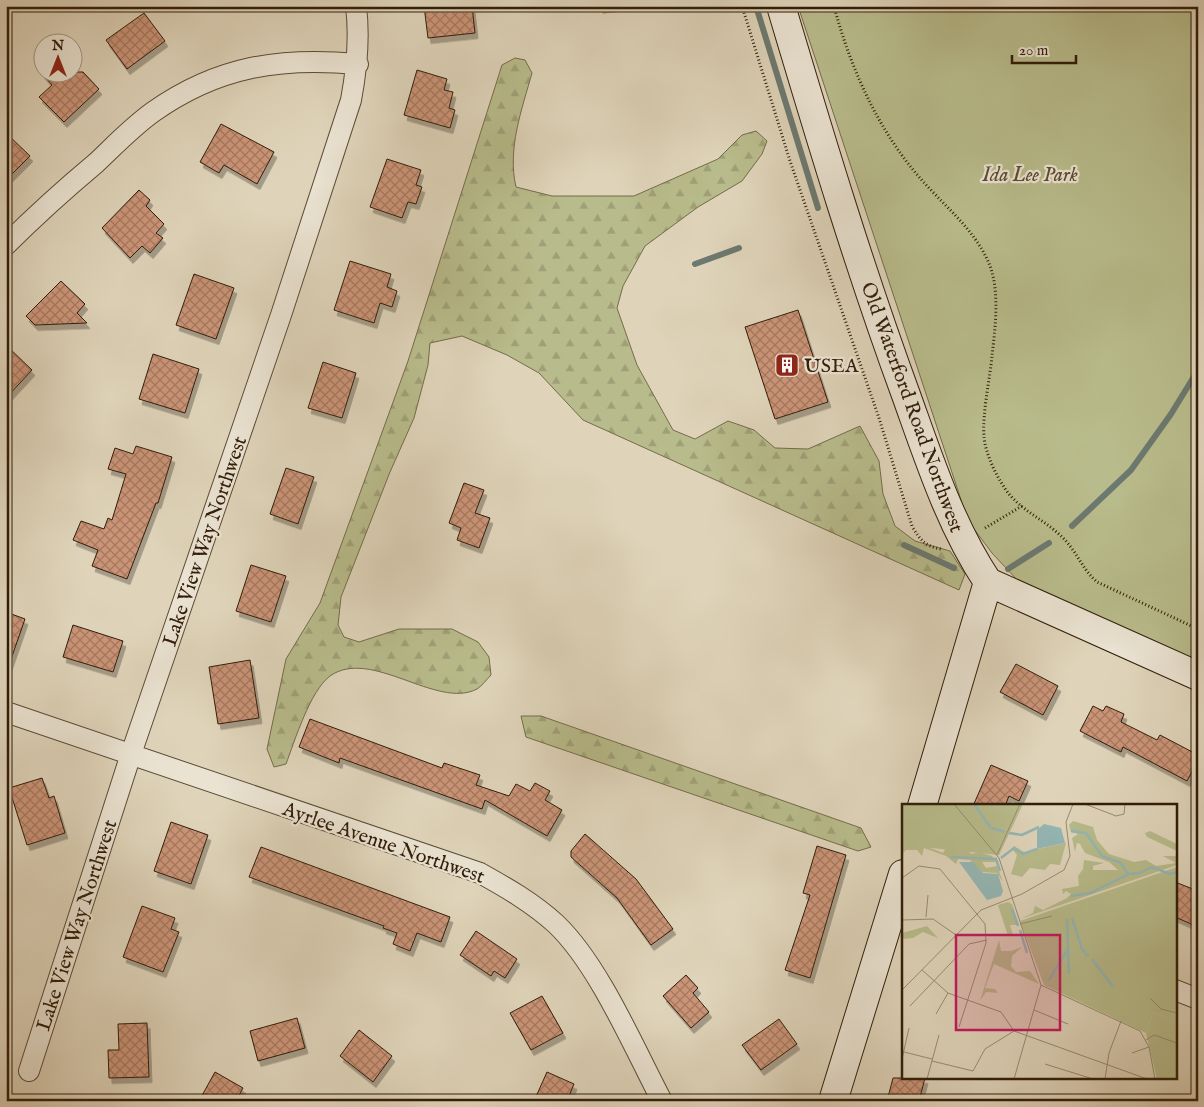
<svg xmlns="http://www.w3.org/2000/svg" width="1204" height="1107" viewBox="0 0 1204 1107" font-family="'IM FELL English',serif">
  <defs>
    <pattern id="forest-firs" width="22" height="20" patternUnits="userSpaceOnUse" patternTransform="scale(1.25)"><rect width="22" height="20" fill="#b8bb8b"/><path d="M5 1l3.5 6h-7zM16 11l3.5 6h-7z" fill="#9fa077"/></pattern>
    <pattern id="building-cross-hatch" width="8" height="8" patternUnits="userSpaceOnUse" patternTransform="scale(1.25)"><rect width="8" height="8" fill="#cb9477"/><path d="M0 0l8 8M0 8l8-8" fill="none" stroke="#a57860"/></pattern>
    <filter id="shadow"><feDropShadow dx="3" dy="5.5" stdDeviation="0" flood-color="#0004"/></filter>
  </defs>
  <rect width="100%" height="100%" fill="#dfd4ba"/>
  <filter id="stains"><feTurbulence type="fractalNoise" baseFrequency=".004" numOctaves="4"/><feColorMatrix values="0 0 0 0 .2 0 0 0 0 .09 0 0 0 0 .02 0 0 0 .5 -.17"/></filter>
  <radialGradient id="worn" r=".72"><stop offset=".6" stop-color="#630" stop-opacity="0"/><stop offset="1" stop-color="#630" stop-opacity=".3"/></radialGradient>
  <!-- green -->
  <path fill="#b8bb8b" stroke="#746c4a" d="M601 6H659L660 7 603 13Z
    M798 6H1198V663L1020 583 992 553 968 521Z"/>
  <!-- forest -->
  <path fill="url(#forest-firs)" stroke="#746c4a" d="M515 58 525 60 532 73C522 109 507 149 516 187L552 196H634L718 159 742 135 756 131 767 141 762 154 742 181 698 207 645 246 623 286 617 308 637 365 673 430 695 439 728 421 754 430 775 448 808 449 860 426 879 461 883 494 895 526 915 541 950 551 965 574 959 590 583 420 539 373 507 355 462 336 430 343 428 365 414 418 390 472 341 597 338 625 344 637 359 642 399 629H452L478 642 489 657 491 675C487 679 482 686 477 689 437 710 371 647 330 676 310 691 295 740 286 764L274 767 267 749 286 659 320 603 408 361 502 65Z
    M521 716H541L861 828 871 847 858 851 526 737Z"/>
  <g fill="none" stroke-linecap="round" stroke-linejoin="round">
    <!-- stream -->
    <path stroke="#6c7970" stroke-width="6" d="M756 6 818 208
      M695 264 739 248
      M1072 526 1131 470 1171 414 1198 370
      M904 545 954 568
      M1008 569 1049 543"/>
  </g>
  <!-- building -->
  <path fill="url(#building-cross-hatch)" stroke="#311d09" filter="url(#shadow)" d="M424 6H472L475 33 428 38Z
    M144 13 165 41 127 69 106 40Z
    M417 70 447 79 444 90 453 92 449 108 455 110 450 128 404 115Z
    M41 72H83L99 89 64 122 39 97 52 85Z
    M221 124 274 152 257 184 224 165 219 173 200 162Z
    M6 133 30 156 6 180Z
    M387 159 421 170 416 185 422 187 416 204 408 202 402 218 370 207Z
    M139 190 150 200 146 206 164 224 156 233 163 238 150 253 142 246 130 258 102 228Z
    M350 261 391 274 387 287 397 291 392 307 380 303 374 323 334 310Z
    M194 274 234 288 216 339 176 325Z
    M61 281 85 304 77 313 87 323 35 325 26 316Z
    M798 310 828 402 775 419 745 327Z
    M6 345 32 370 6 398Z
    M153 354 199 369 185 413 139 399Z
    M323 362 356 373 342 418 308 408Z
    M136 446 172 457 158 503H156L127 579 92 566 98 550 73 540 81 521 104 529 108 518 112 520 126 474 108 469 115 448 133 454Z
    M286 468 314 477 298 524 270 514Z
    M464 483 484 490 475 513 490 518 479 548 457 540 461 528 449 523Z
    M251 565 286 576 271 622 236 611Z
    M6 612 25 619 9 665H6Z
    M73 625 123 641 113 672 63 657Z
    M250 660 259 718 218 724 209 667Z
    M1016 664 1058 686 1043 715 1000 692Z
    M1093 706 1103 711 1106 706 1124 714 1121 722 1157 740 1160 735 1198 755V760L1187 781 1123 747 1121 752 1080 731Z
    M310 719 442 768 444 763 480 775 476 785 509 796 516 784 530 791 535 783 550 791 545 800 562 810 547 836 485 800 482 809 340 758 339 763 299 747Z
    M991 765 1028 781 1019 801 1009 796 1005 806H973Z
    M42 778 49 798 54 796 65 833 27 845 9 788Z
    M171 822 208 835 191 884 154 871Z
    M585 834 636 879 673 929 651 945 617 898 571 857V851Z
    M817 846 846 855 810 978 785 970 810 895 803 893Z
    M261 847 450 917 441 942 417 933 410 951 393 944 397 933 383 928 384 926 249 877Z
    M1175 882 1198 891V927L1175 917Z
    M142 906 175 918 171 929 179 932 163 972 123 957Z
    M476 931 517 959 505 978 494 971 491 976 460 955Z
    M686 975 698 988 693 993 709 1012 691 1028 663 996Z
    M542 996 563 1033 531 1050 510 1013Z
    M297 1018 305 1048 258 1061 250 1031Z
    M779 1019 797 1044 761 1070 742 1045Z
    M147 1023 149 1077 109 1078 108 1050H119L118 1024Z
    M359 1030 392 1056 373 1082 340 1056Z
    M215 1072 243 1088 236 1101H199Z
    M547 1072 574 1084 567 1101H534Z
    M893 1078H925L919 1101H887Z"/>
  <g fill="none" stroke-linecap="round" stroke-linejoin="round">
    <!-- street casing -->
    <g stroke="#5c4b35" stroke-width="22">
      <path id="street" d="M6 245C35 216 65 189 96 163 114 146 132 127 153 112 218 66 280 57 358 64
        M6 712 480 873C507 888 533 903 556 924 599 965 634 1048 662 1101
        M1175 990 1198 999
        M29 1071 131 754 281 315 351 100C357 68 360 38 356 6"/>
    </g>
    <!-- secondary casing -->
    <g stroke="#311d09" stroke-width="30">
      <path id="secondary" d="M781 6C820 137 859 267 906 395 929 459 950 525 988 582L1198 676
        M922 806 988 582
        M833 1101 903 874"/>
    </g>
    <!-- path -->
    <path stroke="#311d09" stroke-width="3" stroke-dasharray="1 2.5" stroke-linecap="butt" d="M742 6 790 161 879 418 912 526C920 540 925 546 941 549
      M834 6C850 67 878 130 920 178 944 206 976 230 990 266 1000 293 995 329 992 356 990 378 982 415 984 436 985 454 998 480 1009 494 1024 512 1046 521 1062 537 1076 550 1082 569 1097 582L1198 629
      M985 528 1022 506"/>
    <!-- street -->
    <use href="#street" stroke="#eae3d2" stroke-width="20"/>
    <!-- secondary -->
    <use href="#secondary" stroke="#eae3d2" stroke-width="28"/>
  </g>
  <!-- icons -->
  <defs>
    <g id="building-square" transform="scale(1.25)"><rect x="-9" y="-9" width="18" height="18" rx="4" fill="#8f2418" stroke="#eae3d2"/><path d="M-4-6H4V6H1V3H-1V6H-4ZM-2.5-4.3h1.7v1.8h-1.7ZM.8-4.3h1.7v1.8H.8ZM-2.5-1h1.7V.8h-1.7ZM.8-1h1.7V.8H.8Z" fill="#fff"/></g>
  </defs>
  <g fill-rule="evenodd">
    <use href="#building-square" x="787" y="365"/>
  </g>
  <g text-anchor="middle" stroke-width="4.5" stroke-linejoin="round" paint-order="stroke">
    <!-- park labels -->
    <g font-size="20" font-style="italic" fill="#5a4c30" stroke="#eae3d2">
      <text x="1030" y="181">Ida Lee Park</text>
    </g>
    <!-- poi labels -->
    <g font-size="20" fill="#311d09" stroke="#eae3d2" text-anchor="start">
      <text x="804" y="372">USEA</text>
    </g>
    <!-- street labels -->
    <g font-size="20" fill="#311d09" stroke="#eae3d2">
      <text transform="translate(913 407) rotate(70)" y="7">Old Waterford Road Northwest</text>
      <text transform="translate(204 541) rotate(-71)" y="7">Lake View Way Northwest</text>
      <text transform="translate(384 842) rotate(19)" y="7">Ayrlee Avenue Northwest</text>
      <text transform="translate(76 925) rotate(-72)" y="7">Lake View Way Northwest</text>
    </g>
  </g>
  <!-- overview -->
  <g transform="translate(902 804)">
    <rect width="275" height="275" fill="#dfd4ba"/>
    <path d="M0 0H121L97 51 0 41ZM275 63V217L251 208 244 229 142 181 118 117ZM106 98 110 100 117 121H108L111 131 106 132 96 101Z" fill="#b8bb8b"/>
    <path d="M68 0H99L103 30 85 20 67 4ZM171 17 191 23 195 36 207 50 232 58 244 56 254 62 274 59 261 52H275V61L118 115 131 109 133 102 141 106 165 94 169 90 164 87 161 90 160 85 177 82 176 72 181 65 182 56 202 59 191 62V66H216L207 58 183 49 178 40 175 39 173 48 170 34 176 30 169 28 167 21ZM248 27 275 40V47L245 33 243 29ZM13 38 41 49 46 41H56L70 50 76 48 90 52 94 58H80L84 64 95 62 101 78 95 69 80 68 68 56 56 55 54 60 44 52 22 44 20 52 15 46H4L0 50V39ZM164 39 158 61 148 60 143 66 128 64 120 73 109 70 115 51 110 45 112 42 122 48ZM275 71V82L272 80 265 85 259 102 264 75ZM25 122 36 134 21 128 11 134 0 135V129ZM97 136 99 147H109L120 143 110 152 109 162 114 168 128 167 137 180 92 160 83 184 93 185 96 189 84 188 78 197ZM191 155 209 172 215 182 210 188 195 167Z" fill="#b8bb8b"/>
    <path d="M251 208 275 217V275H255L244 229Z" fill="#b8bb8b"/>
    <path d="M142 20 159 24 163 39 135 45V26ZM71 58 81 69 96 70 101 87 99 92 85 96 57 58Z" fill="#94b7b5"/>
    <path fill="none" stroke="#94b7b5" stroke-width="2.5" d="M72 0 89 24 103 28M169 27 184 29 200 52 219 59 226 70 238 69 250 63 268 70 275 68M107 29 120 31 137 23M49 53 94 55 98 67M99 54 112 44 121 50 135 45M169 92 188 89 227 70M110 105 116 122M170 114 180 145 186 152M165 115 167 170M118 126 125 149M190 155 211 183M147 176 166 145"/>
    <path fill="none" stroke="#998b73" stroke-width="1" d="M52 0 97 54 139 181 238 227 247 243 253 275M183 0 214 12 222 10 223 0M95 51 118 0M0 74 17 62 38 65 83 120 84 139 57 223M24 113 26 91M0 116 31 115 54 131M118 120 150 112M20 166 46 189 99 208 112 227 245 275M0 186 79 106 120 90 162 66 168 52 164 18 171 0M248 194 259 205 275 209M8 202 67 140 85 136M132 206 166 220M34 210 46 189M244 236 252 231 275 239M2 248 30 255M230 249 247 243M0 255 7 224M30 257 71 267 83 245 112 227M143 260 191 275M25 275 37 231M112 275 139 181M203 275 207 249 219 217"/>
    <path fill="#c2185b" fill-opacity="0.15" stroke="#c2185b" stroke-width="2.5" d="M54 131H158V226H54Z"/>
    <rect width="275" height="275" fill="none" stroke="#311d09" stroke-width="2.5"/>
  </g>
  <!-- margin -->
  <rect width="1204" height="1107" fill="none" stroke="#dfd4ba" stroke-width="25"/>
  <rect x="8" y="8" width="1189" height="1092" fill="none" stroke="#311d09" stroke-width="2.5"/>
  <rect x="12" y="12" width="1179" height="1082" fill="none" stroke="#311d09"/>
  <!-- north arrow -->
  <g transform="translate(58 58)"><circle r="24" fill="#eae3d2" stroke="#a09482"/>
  <path d="M0-4L9 19L0 12L-9 19Z" fill="#8f2418"/>
  <text y="-8" font-size="14" font-weight="bold" text-anchor="middle" fill="#311d09">N</text>
  </g>
  <!-- scale -->
  <path d="M1012 55v8h64v-8" fill="none" stroke="#311d09" stroke-width="2.5"/>
  <text x="1019" y="55" font-size="15" fill="#311d09" stroke="#eae3d2" stroke-width="4" paint-order="stroke">20 m</text>
  <rect width="100%" height="100%" filter="url(#stains)"/>
  <rect width="100%" height="100%" fill="url(#worn)"/>
</svg>
